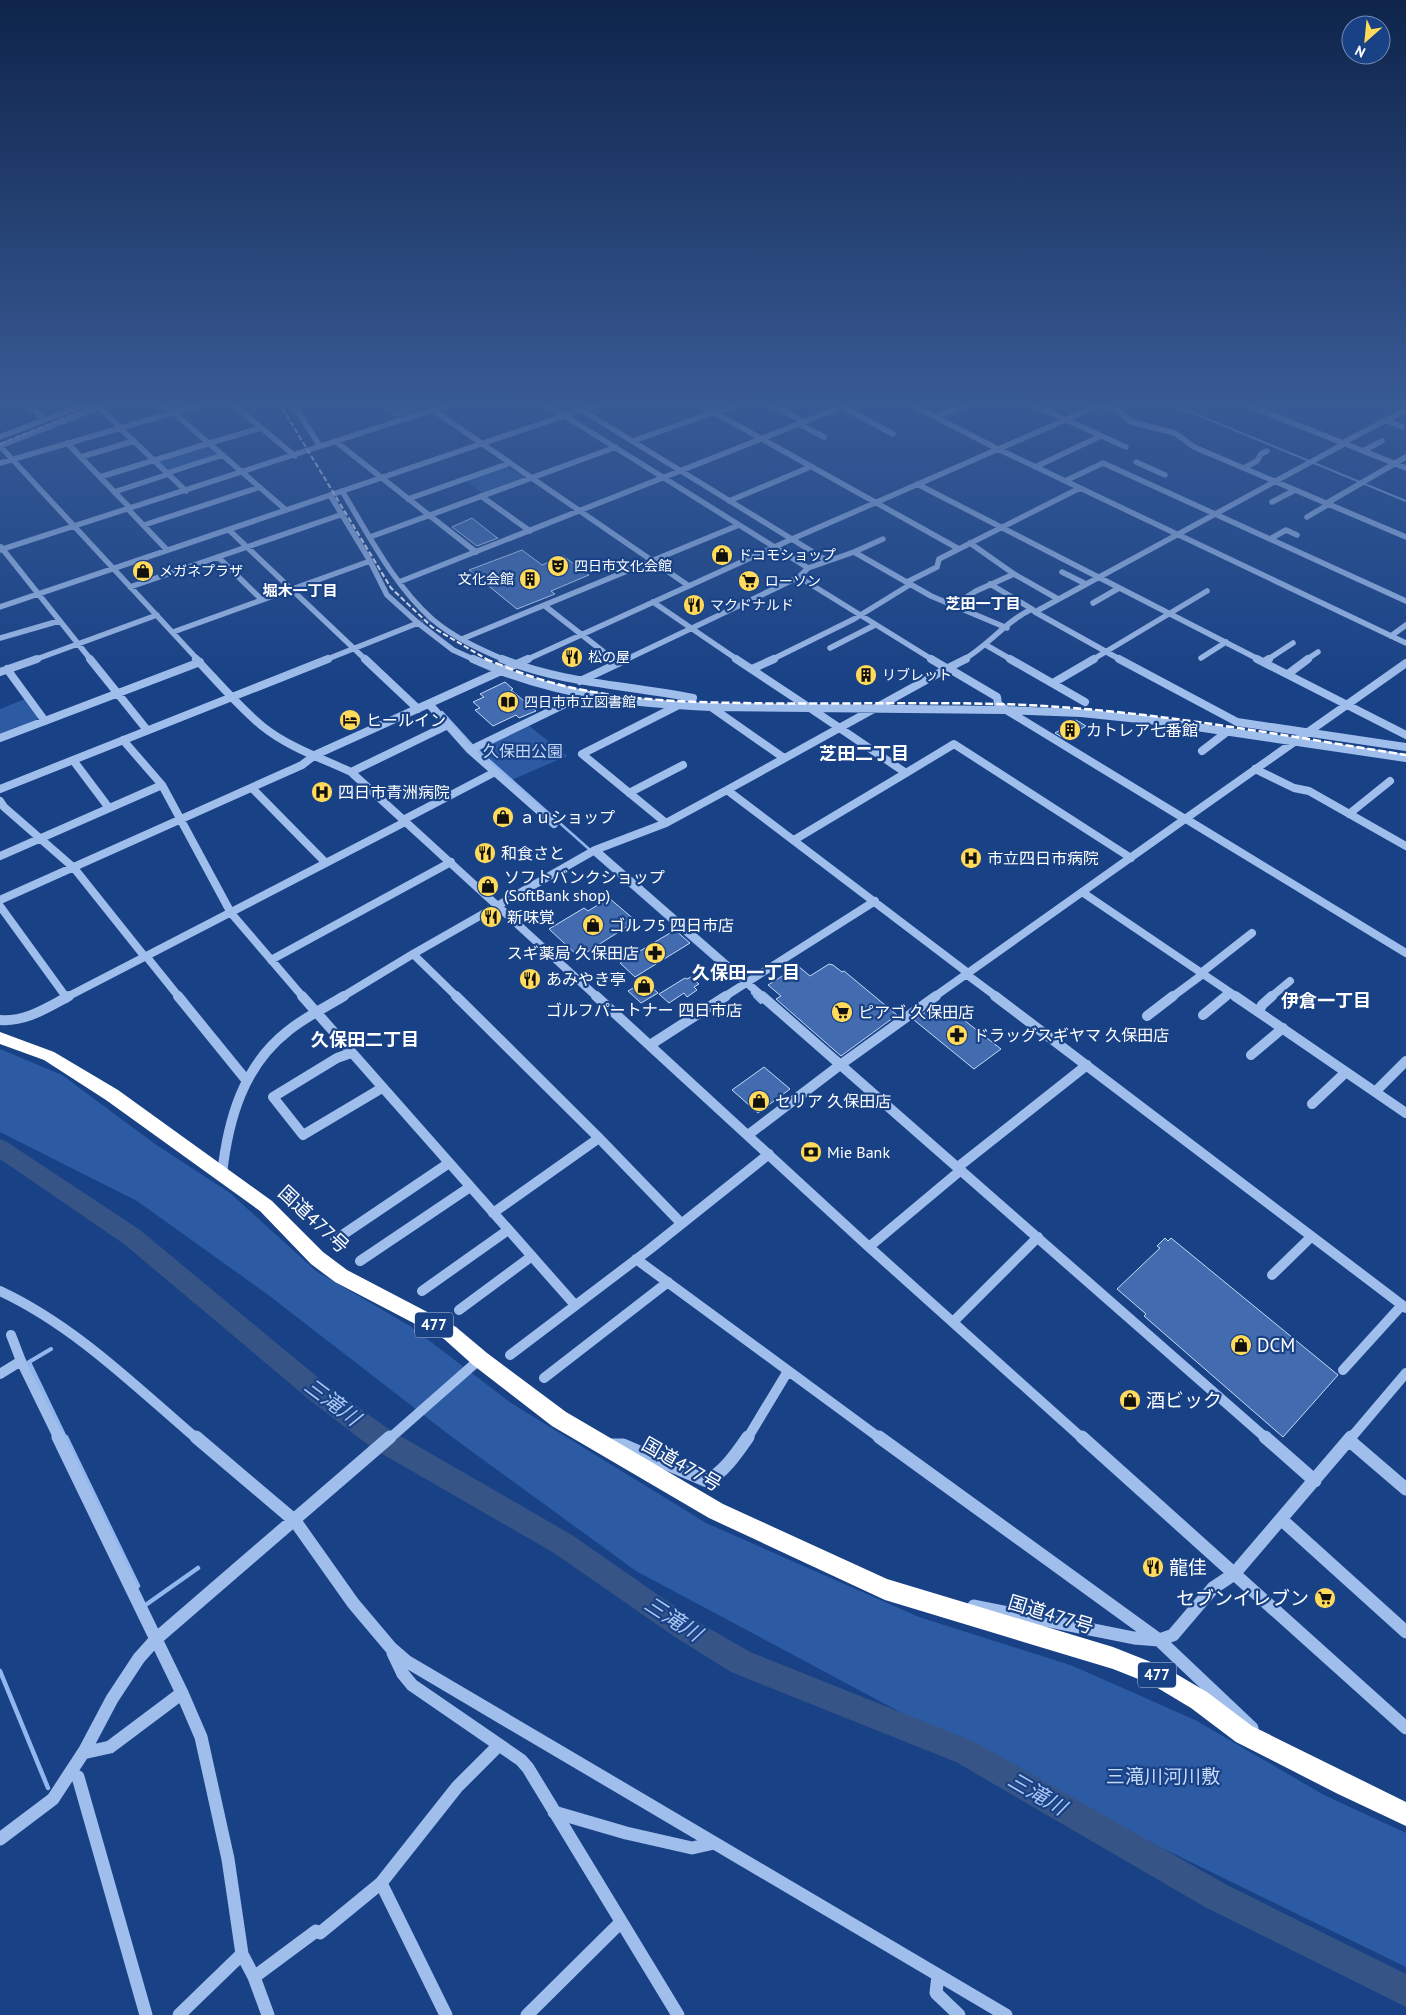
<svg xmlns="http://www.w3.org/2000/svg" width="1406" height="2015" viewBox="0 0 1406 2015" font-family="'PT Sans','Noto Sans JP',sans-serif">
  <rect width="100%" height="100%" fill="#194286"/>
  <!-- green -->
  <path fill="#2c5ba4" d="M208 446 218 455 169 471 159 461Z
    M506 466 524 477 482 493 465 480Z
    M25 699 39 719 0 736V709Z
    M528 725 567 756 509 781 475 750Z
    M0 1049 62 1075 155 1144 230 1193 316 1271 410 1326 511 1403 706 1523 919 1617 1073 1666 1195 1720 1324 1795 1406 1833V1967L1160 1847 887 1705 636 1571 452 1437 267 1294 137 1201 0 1132Z"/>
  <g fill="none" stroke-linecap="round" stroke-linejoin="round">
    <!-- stream-far3 -->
    <path stroke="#92b7ee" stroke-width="2" d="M1164 401 1406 501"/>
    <!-- stream-far2 -->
    <path stroke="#92b7ee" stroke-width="2.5" d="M442 712 472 745 589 849
      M595 855 733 976
      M752 993 756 997"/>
    <!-- stream-far1 -->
    <path stroke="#92b7ee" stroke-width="4" d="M755 996 761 1002
      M51 1349 29 1362 66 1439"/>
    <!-- stream -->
    <path stroke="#92b7ee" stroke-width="4.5" d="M66 1437 138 1586
      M147 1604 198 1568
      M0 1671 48 1788"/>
    <!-- river -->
    <path fill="#365486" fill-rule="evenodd" d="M0 1139 7 1142 140 1230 327 1385 390 1430 572 1535 693 1619 750 1652 975 1742 1227 1885 1406 1974V2007L1205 1907 956 1762 731 1672 675 1637 554 1553 372 1448 311 1401 124 1244 0 1159Z"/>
  </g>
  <!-- building -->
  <path fill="#426caf" stroke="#c5d9f9" d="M397 401H435L436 402 396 416 382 406Z
    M472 518 496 537 498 538 477 546 452 527Z
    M522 550 542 565 563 556 589 575 551 591 555 594 517 609 469 570Z
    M505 682 513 689 511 690 536 711 519 718 516 715 493 726 475 710 480 708 473 702 484 697 480 694Z
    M1076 720 1086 726 1065 739 1055 733Z
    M609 898 636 921 579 957 549 929 584 908 588 911Z
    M675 930 690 943 635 977 620 963Z
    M829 964 833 965 842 972 844 971 897 1015 841 1056 776 999 781 996 768 985 798 966 810 976Z
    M691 977 699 984 694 987 697 990 687 997 684 993 669 1003 659 994 685 978 687 979Z
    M645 981 658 993 641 1003 628 991Z
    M936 1005 946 1006 1001 1049 974 1069 914 1020Z
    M764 1067 790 1089 758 1113 732 1090Z
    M1165 1238 1168 1241 1171 1238 1338 1375 1283 1437 1144 1316 1146 1314 1117 1289 1160 1248 1157 1246Z"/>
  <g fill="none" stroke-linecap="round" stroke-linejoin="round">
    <!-- minor-tunnel -->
    <path stroke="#3c5e98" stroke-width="5.5" stroke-dasharray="5.5 3" stroke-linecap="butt" d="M418 623 432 618"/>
    <!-- minor-far3 -->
    <path stroke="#a0beec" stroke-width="5.5" d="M24 401 45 420
      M159 401 172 413
      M229 401 295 456
      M291 401 320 446
      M541 401 808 568
      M567 401 826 560
      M694 401 959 549
      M764 401 804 422
      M831 401 893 434
      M904 401 998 449 1406 643
      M1025 401 1126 447
      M1237 401 1406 468
      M96 404 121 428
      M1103 404 1118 410 1131 422 1175 433 1194 447 1406 537
      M433 410 689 586
      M174 413 286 510
      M936 417 976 401
      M1386 420 1402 427
      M799 424 824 437
      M120 428 186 491
      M0 437 94 401
      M335 441 476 552
      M633 441 746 401
      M67 443 130 508
      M210 443 261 428
      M1342 443 1406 410
      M0 446 198 660
      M0 446 115 401
      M1363 451 1382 441
      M81 457 134 441
      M1136 462 1165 475
      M0 463 213 401
      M1035 467 1101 436
      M1244 468 1257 461 1261 454 1267 451
      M167 473 223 455
      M100 477 210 443
      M1065 481 1103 463 1406 601
      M917 484 1260 660
      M342 491C369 535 393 584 432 619 453 637 479 649 505 660
      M114 492 169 474
      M330 495 370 561 387 595 418 623 453 650 475 660
      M481 496 530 531
      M408 499 510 463
      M729 501 810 467
      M1272 502 1295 490
      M1327 503 1406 457
      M128 509 167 550
      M1307 517 1329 504
      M144 525 260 487
      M229 530 366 660
      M370 537 616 447
      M1270 539 1286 530 1297 535
      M970 543 1014 574 1058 599
      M1 547 91 660
      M0 550 460 401
      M854 552 883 539
      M218 557 262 600
      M1062 572 1086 584
      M799 577 933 660
      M399 582 857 401
      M907 582 937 567 939 559 1080 488
      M990 584 1032 609
      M130 587 343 514
      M653 602 691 628
      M1093 603 1119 588
      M954 605 976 591 1014 574
      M545 606 614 660
      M0 607 608 401
      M1035 612 1121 660
      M691 628 738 660
      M173 632 370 561
      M1391 636 1406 625
      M0 638 59 621
      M462 639 739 525
      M986 645 1012 660
      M830 648 875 625
      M1201 658 1226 642
      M34 660 157 615
      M325 660 418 623
      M526 660 792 539 1109 401
      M625 660 799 577 808 568 854 552 931 596 1007 628
      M771 660 854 619 911 584
      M963 660C988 646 1006 621 1032 609L1035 612 1344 444
      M1092 660 1207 591
      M1267 660 1293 643
      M1306 660 1318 652"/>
    <!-- minor-far2 -->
    <path stroke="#a0beec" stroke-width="8" d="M90 659 147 730
      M196 659C217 681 238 706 262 726 288 747 321 758 351 772L597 997
      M365 659 418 709
      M473 659 501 671 528 659
      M502 659C564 684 629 685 693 698
      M612 659 618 663
      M736 659 810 708 1006 710 1081 713 1149 720 1406 758
      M931 659 948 669
      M1010 659 1085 702
      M1119 659 1237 722 1406 747
      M1257 659 1406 735
      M1264 662 1269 659
      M948 668 997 697 998 704 1008 711 1185 819 968 973 727 790Z
      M948 668 966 659
      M7 669 45 721
      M752 669 774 659
      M0 672 37 659
      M1288 674 1308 659
      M580 681 627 659
      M1053 683 1094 659
      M429 704 470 750 554 824
      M0 738 200 662
      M123 740 162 785 231 913 303 997
      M470 750 586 694
      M1202 751 1228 731
      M784 758 711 707 810 708 906 773 954 744 1131 858
      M73 760 109 808
      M1255 769 1294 788 1309 791 1406 846
      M351 772 448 725
      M252 788 326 863
      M0 789 328 659
      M629 793 683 765
      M0 801 4 807 74 868 145 957
      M1349 814 1390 781
      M1185 819 1406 663
      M1186 819 1406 953
      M403 820 495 772
      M666 823 582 754 677 706
      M794 840 906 773
      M595 850 763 997
      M0 856 162 785
      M1082 892 1237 997
      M0 900 302 765 315 755 501 671C569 697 639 704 711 707
      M0 906 66 997
      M413 954 457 997
      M146 956 179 997
      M271 960 451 862
      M1201 973 1252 933
      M966 974 997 997
      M67 997 405 822
      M342 997 413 954 595 850 666 823 727 790
      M724 997 875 901
      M934 997 968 973
      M1172 997 1203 974
      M1225 997 1230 993
      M1271 997 1290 981"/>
    <!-- minor-far1 -->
    <path stroke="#a0beec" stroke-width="10" d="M65 996 66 998
      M178 996 247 1081
      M302 996 575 1305
      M456 996 599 1138 681 1223
      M596 996 869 1247 1083 1439
      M762 996 1267 1439
      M995 996 1406 1308
      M1235 996 1406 1113
      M1259 1012 1262 1005 1272 996
      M1203 1015 1226 996
      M1147 1016 1173 996
      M0 1020C26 1022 46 1008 69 996
      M650 1045 726 996
      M351 1053 337 1058 273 1097 303 1135 382 1088
      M1251 1055 1283 1028
      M1375 1092 1406 1061
      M1312 1104 1346 1072
      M748 1135 840 1065 936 996
      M958 1167 1087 1065
      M222 1174C228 1120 243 1066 288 1031 305 1017 326 1007 344 996
      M493 1213 599 1138
      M335 1240 449 1163
      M869 1247 961 1170
      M636 1259 881 1439
      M360 1261 470 1187
      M1272 1275 1311 1237
      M0 1291C75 1326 135 1386 197 1439
      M422 1291 508 1230
      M459 1310 532 1256
      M953 1322 1038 1237
      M11 1335 21 1361 59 1439
      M510 1355 650 1249 769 1154
      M1343 1370 1402 1305
      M0 1374 21 1361
      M544 1378 668 1282
      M389 1439 480 1359
      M747 1439 788 1371
      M1350 1439 1406 1373"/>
    <!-- minor -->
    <path stroke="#a0beec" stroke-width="13" d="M58 1437 182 1693 201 1737 228 1859 242 1954 254 1977 268 2015
      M196 1437 295 1521 353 1603 391 1648 406 1661 1006 2015
      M879 1437 1159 1640 1252 1728
      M1082 1437 1406 1728
      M1265 1437 1315 1481
      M1350 1441 1406 1489
      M611 1445H623L707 1481C725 1471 736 1454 748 1437
      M1282 1520 1406 1632
      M974 1606 1134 1638 1159 1640 1173 1635 1213 1588 1234 1574 1351 1437
      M393 1653 403 1674 412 1685 521 1760 528 1768 678 2015
      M83 1753 110 1747 182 1693
      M71 1773 78 1777 146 2015
      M554 1812 626 1833 692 1848 714 1843
      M0 1839 53 1799 85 1750 112 1699 139 1658 156 1639 390 1437
      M381 1883 446 2015
      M938 1975 936 1993 959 2015
      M254 1977 316 1931 320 1933 381 1883 457 1787 499 1745
      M179 2015 242 1954
      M527 2015 621 1922"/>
    <!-- highway -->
    <path fill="#fff" fill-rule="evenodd" d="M0 1032 54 1052 118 1090 272 1201 323 1252 347 1270 456 1327 487 1353 566 1412 723 1504 887 1579 1113 1647 1166 1668 1207 1692 1252 1726 1406 1802V1826L1338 1794 1236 1742 1191 1708 1151 1684 1113 1669 885 1600 709 1518 552 1426 473 1365 444 1339 335 1282 311 1264 260 1211 106 1100 44 1060 0 1044Z"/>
    <!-- rail-far1 -->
    <path stroke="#fff" stroke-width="2" stroke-dasharray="5.5 2.5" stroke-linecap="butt" d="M278 401 391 588 432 627 488 660
      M0 444 107 401"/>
    <!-- rail -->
    <path stroke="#fff" stroke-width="2.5" stroke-dasharray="8 3" stroke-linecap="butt" d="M485 659C501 665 517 672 533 677 599 699 672 702 741 703 836 705 931 701 1026 705 1154 711 1280 735 1406 755"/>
  </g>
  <!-- sky -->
  <linearGradient id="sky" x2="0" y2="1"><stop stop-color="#0e244a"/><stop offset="0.59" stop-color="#385a95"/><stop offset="1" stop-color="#385a95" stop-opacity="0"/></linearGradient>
  <rect width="1406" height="683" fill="url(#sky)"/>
  <!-- icons -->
  <defs>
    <g id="shop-disc" transform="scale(1.125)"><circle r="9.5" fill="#ffda5b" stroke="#194286"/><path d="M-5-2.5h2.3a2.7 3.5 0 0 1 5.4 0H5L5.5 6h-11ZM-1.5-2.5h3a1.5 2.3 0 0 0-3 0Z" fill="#111"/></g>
    <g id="theatre-disc" transform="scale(1.125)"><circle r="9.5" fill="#ffda5b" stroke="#194286"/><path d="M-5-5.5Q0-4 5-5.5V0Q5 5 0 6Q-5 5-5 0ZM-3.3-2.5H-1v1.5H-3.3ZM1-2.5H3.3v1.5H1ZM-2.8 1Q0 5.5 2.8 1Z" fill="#111"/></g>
    <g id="building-disc" transform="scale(1.125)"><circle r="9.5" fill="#ffda5b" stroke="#194286"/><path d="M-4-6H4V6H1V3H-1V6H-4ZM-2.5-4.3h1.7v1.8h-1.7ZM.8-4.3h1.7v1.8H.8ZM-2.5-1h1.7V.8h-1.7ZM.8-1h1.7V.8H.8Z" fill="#111"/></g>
    <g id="supermarket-disc" transform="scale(1.125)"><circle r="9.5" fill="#ffda5b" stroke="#194286"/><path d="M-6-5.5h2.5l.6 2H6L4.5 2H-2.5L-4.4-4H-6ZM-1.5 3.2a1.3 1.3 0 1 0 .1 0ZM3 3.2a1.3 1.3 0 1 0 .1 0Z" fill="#111"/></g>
    <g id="restaurant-disc" transform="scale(1.125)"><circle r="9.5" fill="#ffda5b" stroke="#194286"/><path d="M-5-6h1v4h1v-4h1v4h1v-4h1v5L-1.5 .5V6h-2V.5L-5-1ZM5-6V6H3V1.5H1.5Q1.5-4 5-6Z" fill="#111"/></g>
    <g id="library-disc" transform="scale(1.125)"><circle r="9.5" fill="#ffda5b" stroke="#194286"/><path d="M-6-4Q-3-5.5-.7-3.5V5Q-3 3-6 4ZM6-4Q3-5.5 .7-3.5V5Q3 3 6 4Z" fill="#111"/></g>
    <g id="hotel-disc" transform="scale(1.125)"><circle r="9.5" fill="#ffda5b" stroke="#194286"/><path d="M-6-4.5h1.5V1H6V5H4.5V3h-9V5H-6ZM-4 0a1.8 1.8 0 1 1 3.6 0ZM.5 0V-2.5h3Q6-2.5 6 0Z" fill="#111"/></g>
    <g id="hospital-disc" transform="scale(1.125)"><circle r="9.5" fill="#ffda5b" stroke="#194286"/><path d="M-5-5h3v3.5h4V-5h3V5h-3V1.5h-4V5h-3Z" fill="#111"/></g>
    <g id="pharmacy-disc" transform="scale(1.125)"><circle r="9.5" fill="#ffda5b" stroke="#194286"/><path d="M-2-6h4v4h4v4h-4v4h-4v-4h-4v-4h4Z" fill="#111"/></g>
    <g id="bank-disc" transform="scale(1.125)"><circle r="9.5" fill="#ffda5b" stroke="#194286"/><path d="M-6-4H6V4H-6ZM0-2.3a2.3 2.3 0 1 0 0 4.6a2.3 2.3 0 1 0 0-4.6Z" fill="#111"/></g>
  </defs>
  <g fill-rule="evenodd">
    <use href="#shop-disc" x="722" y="555"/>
    <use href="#theatre-disc" x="558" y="566"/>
    <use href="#shop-disc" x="143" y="571"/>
    <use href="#building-disc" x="530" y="579"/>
    <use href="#supermarket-disc" x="749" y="581"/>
    <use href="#restaurant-disc" x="694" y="605"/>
    <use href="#restaurant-disc" x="572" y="657"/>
    <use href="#building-disc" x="866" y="675"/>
    <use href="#library-disc" x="508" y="702"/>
    <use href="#hotel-disc" x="350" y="720"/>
    <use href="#building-disc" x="1070" y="730"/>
    <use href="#hospital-disc" x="322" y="792"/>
    <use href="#shop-disc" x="503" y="817"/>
    <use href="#restaurant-disc" x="485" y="853"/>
    <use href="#hospital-disc" x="971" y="858"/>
    <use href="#shop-disc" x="488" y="886"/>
    <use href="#restaurant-disc" x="491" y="917"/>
    <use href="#shop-disc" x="593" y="925"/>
    <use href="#pharmacy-disc" x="655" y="953"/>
    <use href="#restaurant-disc" x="530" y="979"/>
    <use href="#shop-disc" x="644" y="986"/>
    <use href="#supermarket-disc" x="842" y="1012"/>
    <use href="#pharmacy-disc" x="957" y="1035"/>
    <use href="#shop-disc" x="759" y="1101"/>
    <use href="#bank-disc" x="811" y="1152"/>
    <use href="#shop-disc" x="1241" y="1345"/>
    <use href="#shop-disc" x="1130" y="1400"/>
    <use href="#restaurant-disc" x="1153" y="1567"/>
    <use href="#supermarket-disc" x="1325" y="1598"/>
  </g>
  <g text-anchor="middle" stroke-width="4.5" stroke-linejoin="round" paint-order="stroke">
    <!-- far-poi labels -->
    <g font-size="14" fill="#fff" stroke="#194286" text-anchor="start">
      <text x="738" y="560">ドコモショップ</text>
      <text x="574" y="571">四日市文化会館</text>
      <text x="159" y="576">メガネプラザ</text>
      <text x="514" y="584" text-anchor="end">文化会館</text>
      <text x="765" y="586">ローソン</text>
      <text x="710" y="610">マクドナルド</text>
      <text x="588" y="662">松の屋</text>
      <text x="882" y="680">リブレット</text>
      <text x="524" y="707">四日市市立図書館</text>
    </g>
    <!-- far-neighbourhood labels -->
    <g font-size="15" font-weight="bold" fill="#fff" stroke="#194286">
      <text x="300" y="596">堀木一丁目</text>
      <text x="983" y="609">芝田一丁目</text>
    </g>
    <!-- shield labels -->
    <g fill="#194286" stroke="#bac6db" stroke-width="1">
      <rect x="415" y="1312.5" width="38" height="25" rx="4"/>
      <rect x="1138" y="1662.5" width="38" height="25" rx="4"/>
    </g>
    <g font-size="15" font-weight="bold" fill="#fff">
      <text x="434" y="1330">477</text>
      <text x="1157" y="1680">477</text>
    </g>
    <!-- poi labels -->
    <g font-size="16" fill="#fff" stroke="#194286" text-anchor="start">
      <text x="366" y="726">ヒールイン</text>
      <text x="1086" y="736">カトレア七番館</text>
      <text x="338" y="798">四日市青洲病院</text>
      <text x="519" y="823">ａｕショップ</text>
      <text x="501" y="859">和食さと</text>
      <text x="987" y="864">市立四日市病院</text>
      <text x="504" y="883">ソフトバンクショップ<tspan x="504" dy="18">(SoftBank shop)</tspan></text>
      <text x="507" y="923">新味覚</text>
      <text x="609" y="931">ゴルフ5 四日市店</text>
      <text x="639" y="959" text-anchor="end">スギ薬局 久保田店</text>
      <text x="546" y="985">あみやき亭</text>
      <text x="644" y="1016" text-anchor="middle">ゴルフパートナー 四日市店</text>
      <text x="858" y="1018">ピアゴ 久保田店</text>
      <text x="973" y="1041">ドラッグスギヤマ 久保田店</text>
      <text x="775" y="1107">セリア 久保田店</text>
      <text x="827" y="1158">Mie Bank</text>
    </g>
    <!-- park labels -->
    <g font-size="16" fill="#c5d9f9" stroke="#194286">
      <text x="523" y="757">久保田公園</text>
    </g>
    <!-- neighbourhood labels -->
    <g font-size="18" font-weight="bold" fill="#fff" stroke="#194286">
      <text x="864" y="760">芝田二丁目</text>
      <text x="746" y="979">久保田一丁目</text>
      <text x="1326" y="1007">伊倉一丁目</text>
      <text x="365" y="1046">久保田二丁目</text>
    </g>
    <!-- near-street labels -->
    <g font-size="19" fill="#fff" stroke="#194286">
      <text transform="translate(314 1219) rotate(43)" y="7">国道477号</text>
      <text transform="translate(682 1464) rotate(30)" y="7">国道477号</text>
      <text transform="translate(1051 1614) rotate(17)" y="7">国道477号</text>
    </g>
    <!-- near-poi labels -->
    <g font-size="19" fill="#fff" stroke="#194286" text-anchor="start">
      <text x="1257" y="1352">DCM</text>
      <text x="1146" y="1407">酒ビック</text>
      <text x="1169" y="1574">龍佳</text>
      <text x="1309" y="1605" text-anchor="end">セブンイレブン</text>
    </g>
    <!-- near-park labels -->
    <g font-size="19" fill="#c5d9f9" stroke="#194286">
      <text x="1163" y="1783">三滝川河川敷</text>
    </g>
    <!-- near-water labels -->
    <g font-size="21" font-style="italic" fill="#abc8f4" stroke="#194286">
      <text transform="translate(332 1402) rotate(37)" y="7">三滝川</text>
      <text transform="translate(673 1619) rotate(33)" y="7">三滝川</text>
      <text transform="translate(1037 1794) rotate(30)" y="7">三滝川</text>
    </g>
  </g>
  <!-- north arrow -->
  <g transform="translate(1366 40) rotate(207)"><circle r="24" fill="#194286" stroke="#758eb6"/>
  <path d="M0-4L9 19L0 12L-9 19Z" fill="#ffda5b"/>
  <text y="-8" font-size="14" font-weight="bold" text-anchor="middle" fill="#ffffff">N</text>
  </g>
</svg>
